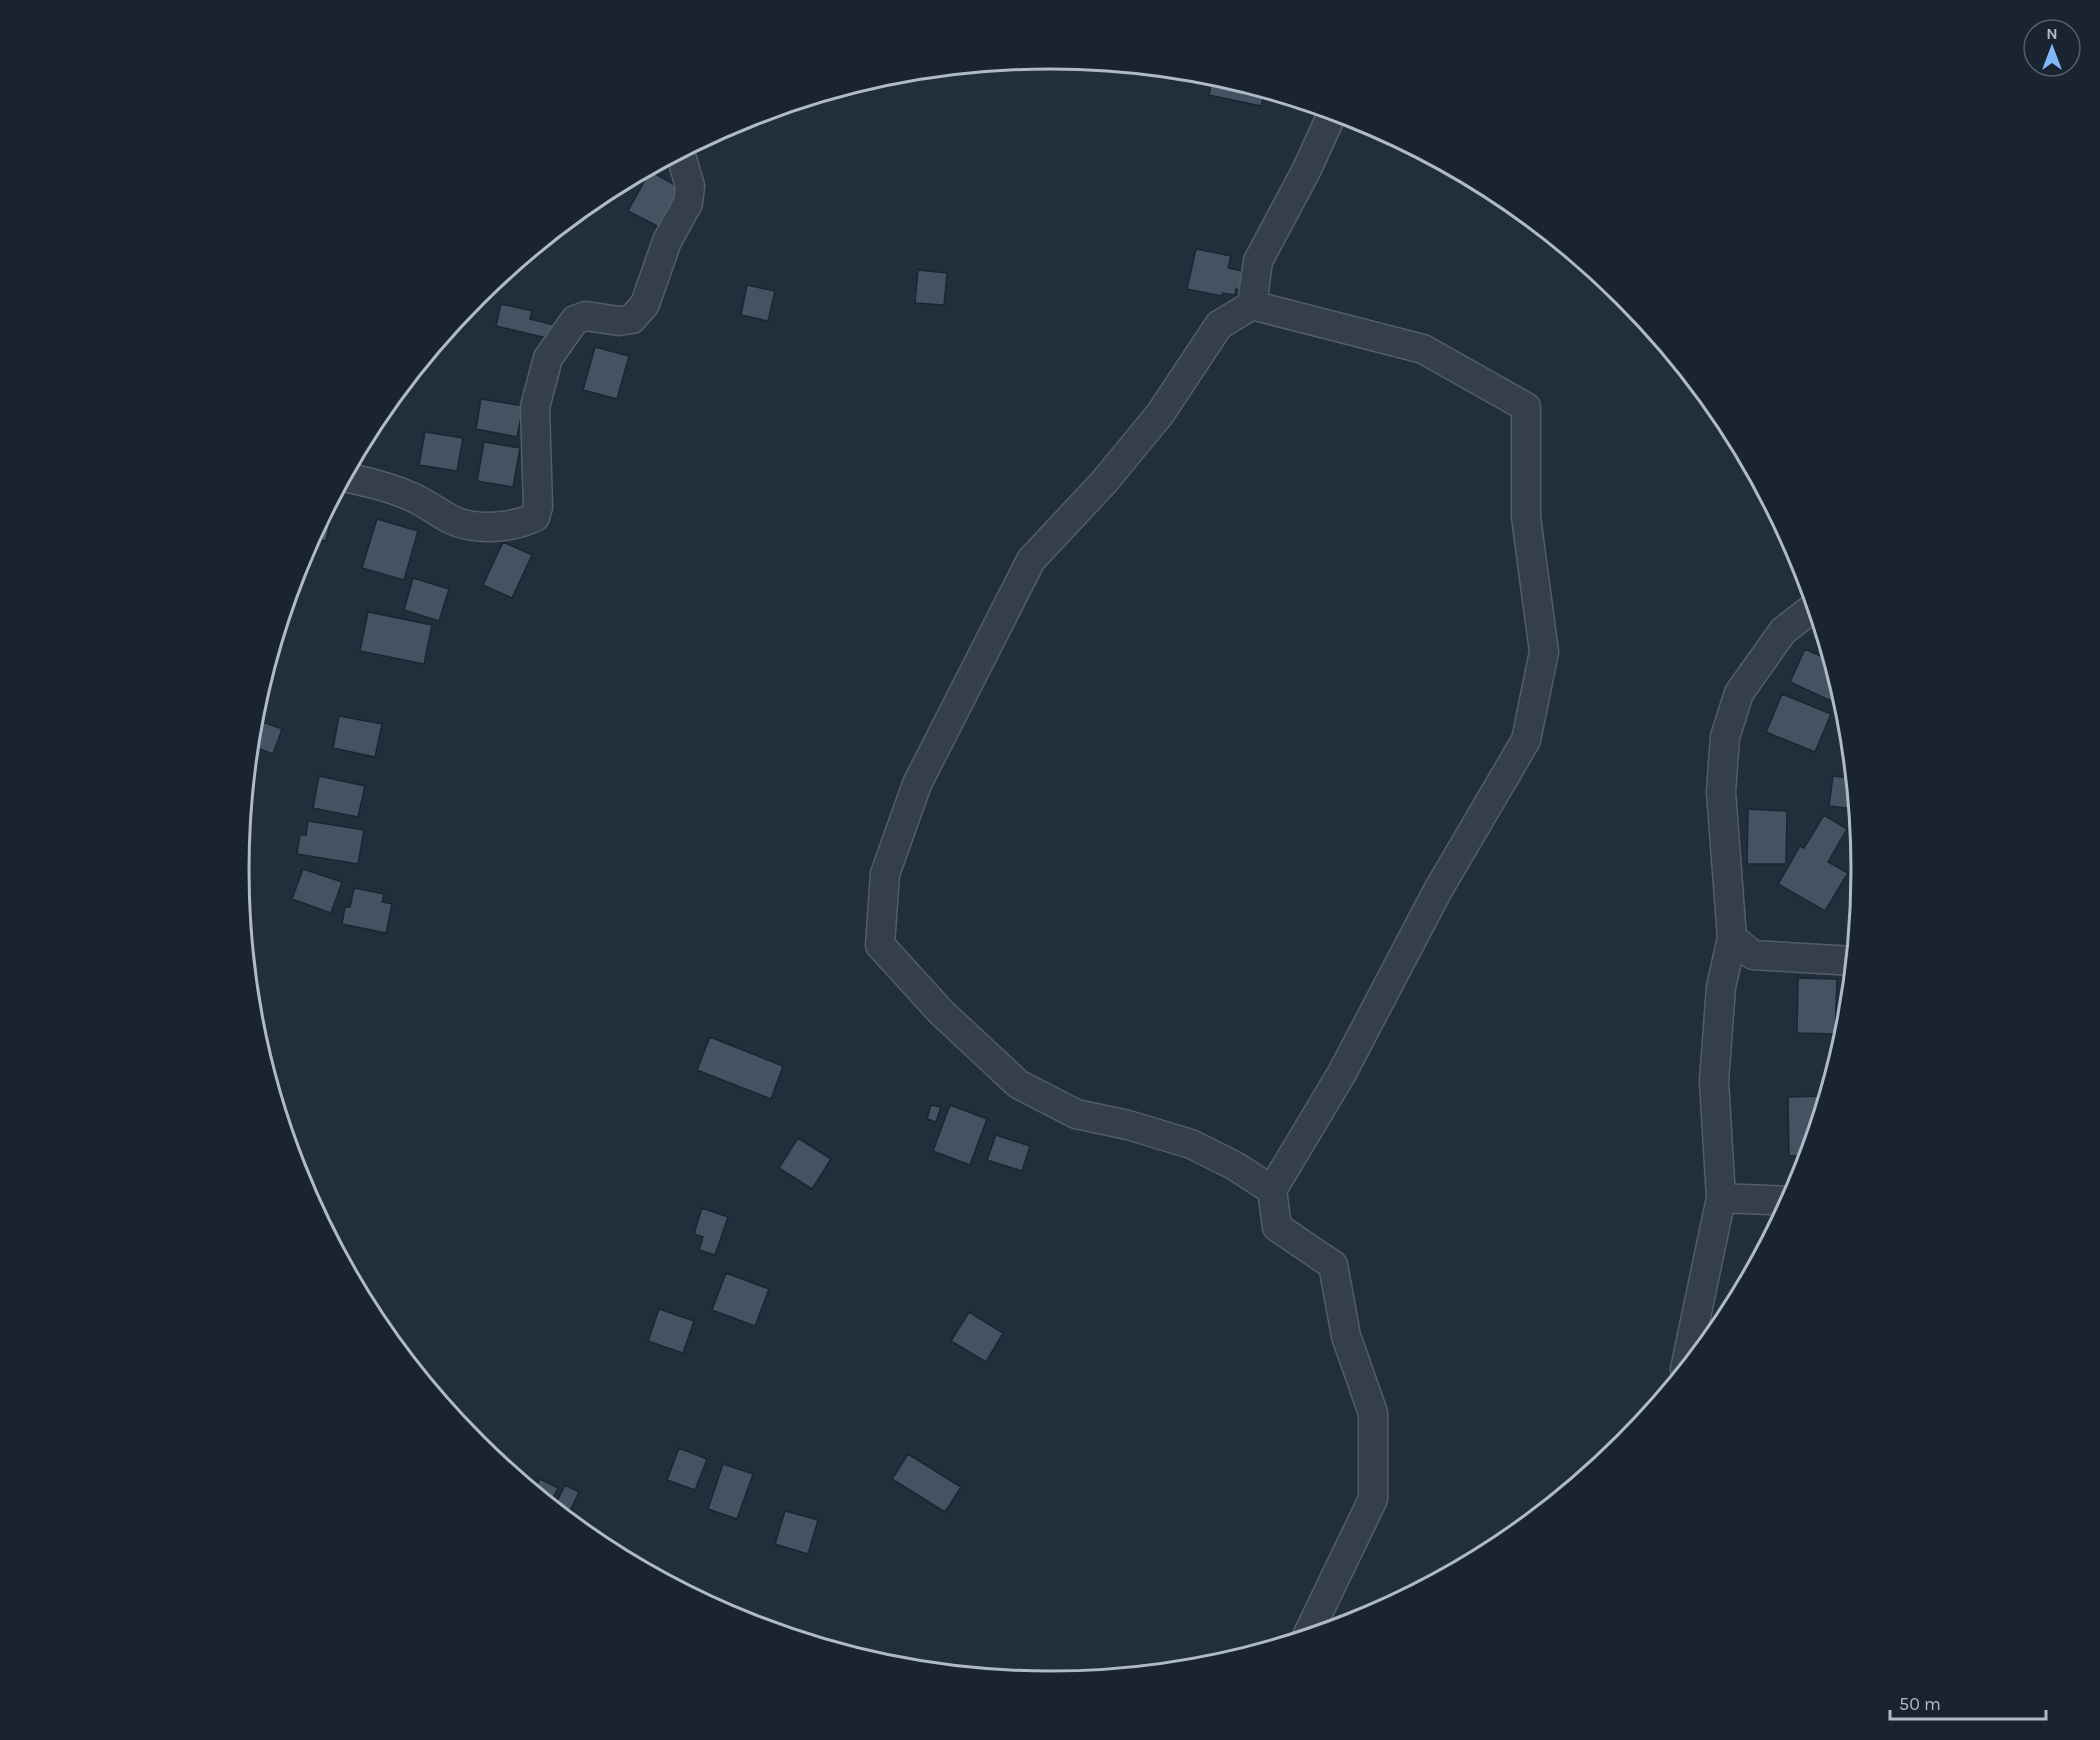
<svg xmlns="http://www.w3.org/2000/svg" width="2100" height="1740" viewBox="0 0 2100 1740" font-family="Karla,sans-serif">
  <rect width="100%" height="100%" fill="#212e3b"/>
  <!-- building -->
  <path fill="#445362" stroke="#1c2632" stroke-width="1.5" d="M1054 59 1049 70 1028 61 1050 59Z
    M1213 75 1265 91 1261 106 1209 95Z
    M778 108 774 119 762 113Z
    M650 171 682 189 661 228 628 211Z
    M1196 249 1231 256 1228 268 1247 272 1244 291 1236 289 1235 295 1223 293 1222 296 1187 289Z
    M918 270 947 273 944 305 915 303Z
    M747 285 775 291 768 321 741 315Z
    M481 292 475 316 462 313 476 296Z
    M501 304 532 311 530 319 554 325 551 339 496 326Z
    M595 347 629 356 617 399 583 390Z
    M481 399 523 406 517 437 476 429Z
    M425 432 463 438 457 471 419 465Z
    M484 442 520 448 513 487 477 481Z
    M327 509 333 510 326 541 312 538Z
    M377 519 418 531 404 580 362 568Z
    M503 542 532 555 512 598 483 585Z
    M413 578 449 589 439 621 404 610Z
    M368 612 432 625 424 664 360 651Z
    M1805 649 1830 660 1844 707 1790 682Z
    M1782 694 1831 714 1815 752 1766 732Z
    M339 716 382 724 375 757 333 748Z
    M263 722 282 729 273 754 255 747Z
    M319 776 365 786 358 817 313 808Z
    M1833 776 1852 778 1855 809 1829 806Z
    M1748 809 1787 811 1786 864H1747Z
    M1824 815 1847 829 1828 862 1848 873 1825 911 1778 884 1800 846 1804 848Z
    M308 821 364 830 358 864 297 854 300 835H306Z
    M303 869 342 882 331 913 292 899Z
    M354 888 384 894 382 902 392 904 386 933 342 924 345 907H350Z
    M1798 978 1837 979 1835 1034 1797 1033Z
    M1844 986H1850L1843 1039Z
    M710 1037 783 1066 771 1099 697 1070Z
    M1825 1096 1807 1156H1789L1788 1097Z
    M931 1105 941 1107 936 1122 927 1119Z
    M950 1105 987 1119 970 1165 933 1151Z
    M996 1135 1030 1146 1022 1171 987 1160Z
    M798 1138 831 1159 812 1189 779 1168Z
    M702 1208 728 1217 715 1255 699 1250 703 1237 694 1234Z
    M726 1273 769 1289 755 1326 712 1310Z
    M659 1309 694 1321 683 1353 648 1341Z
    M969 1312 1003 1333 986 1362 951 1341Z
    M679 1448 707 1459 695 1490 667 1480Z
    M908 1454 961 1487 945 1512 892 1479Z
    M723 1464 753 1474 737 1519 708 1509Z
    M540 1479 558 1488 550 1504 534 1491Z
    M565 1485 579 1492 567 1517 554 1508Z
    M785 1511 818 1520 808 1554 775 1544Z"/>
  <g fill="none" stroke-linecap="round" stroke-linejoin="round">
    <!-- minor casing -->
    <g stroke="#535d69" stroke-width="31">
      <path id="minor" d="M1252 305 1423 349 1526 407V517L1544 652 1526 740 1438 890 1342 1073 1272 1190 1277 1227 1333 1265 1346 1336 1373 1413V1499L1307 1636
        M344 477C367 482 390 487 412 497 426 503 438 513 452 520 475 531 513 528 535 517L538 507 535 407 548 358 575 320 586 316 619 321 632 319 645 304 667 241 688 203 690 186 680 152
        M1814 607 1783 631 1739 693 1725 737 1721 792 1732 938 1753 955 1853 961
        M1272 1190 1235 1166 1191 1144 1128 1125 1076 1114 1018 1084 941 1012 880 945 885 874 917 784 1031 560 1104 482 1160 414 1219 325 1252 305 1258 261 1306 171 1333 112
        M1721 1198 1789 1201
        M1685 1369 1721 1198 1714 1081 1721 987 1732 938"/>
    </g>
    <!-- minor -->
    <use href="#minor" stroke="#353f4b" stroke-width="28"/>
  </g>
  <!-- crop -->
  <path d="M0 0H2100V1740H0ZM249 870a801 801 0 1 1 1602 0a801 801 0 1 1-1602 0Z" fill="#1a2430" fill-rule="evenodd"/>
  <path fill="none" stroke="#b0bac7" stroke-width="3" d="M249 870a801 801 0 1 1 1602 0a801 801 0 1 1-1602 0Z"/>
  <!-- north arrow -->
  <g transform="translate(2052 48)"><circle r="28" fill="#1a2430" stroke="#56606c" stroke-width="1.5"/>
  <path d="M0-4.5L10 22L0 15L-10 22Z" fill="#82b7fa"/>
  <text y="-9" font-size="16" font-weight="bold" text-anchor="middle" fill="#b0bac7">N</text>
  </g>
  <!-- scale -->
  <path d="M1890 1710v9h156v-9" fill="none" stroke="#b0bac7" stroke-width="3"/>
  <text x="1899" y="1710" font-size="18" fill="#b0bac7" stroke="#1a2430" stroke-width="4.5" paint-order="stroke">50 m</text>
</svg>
